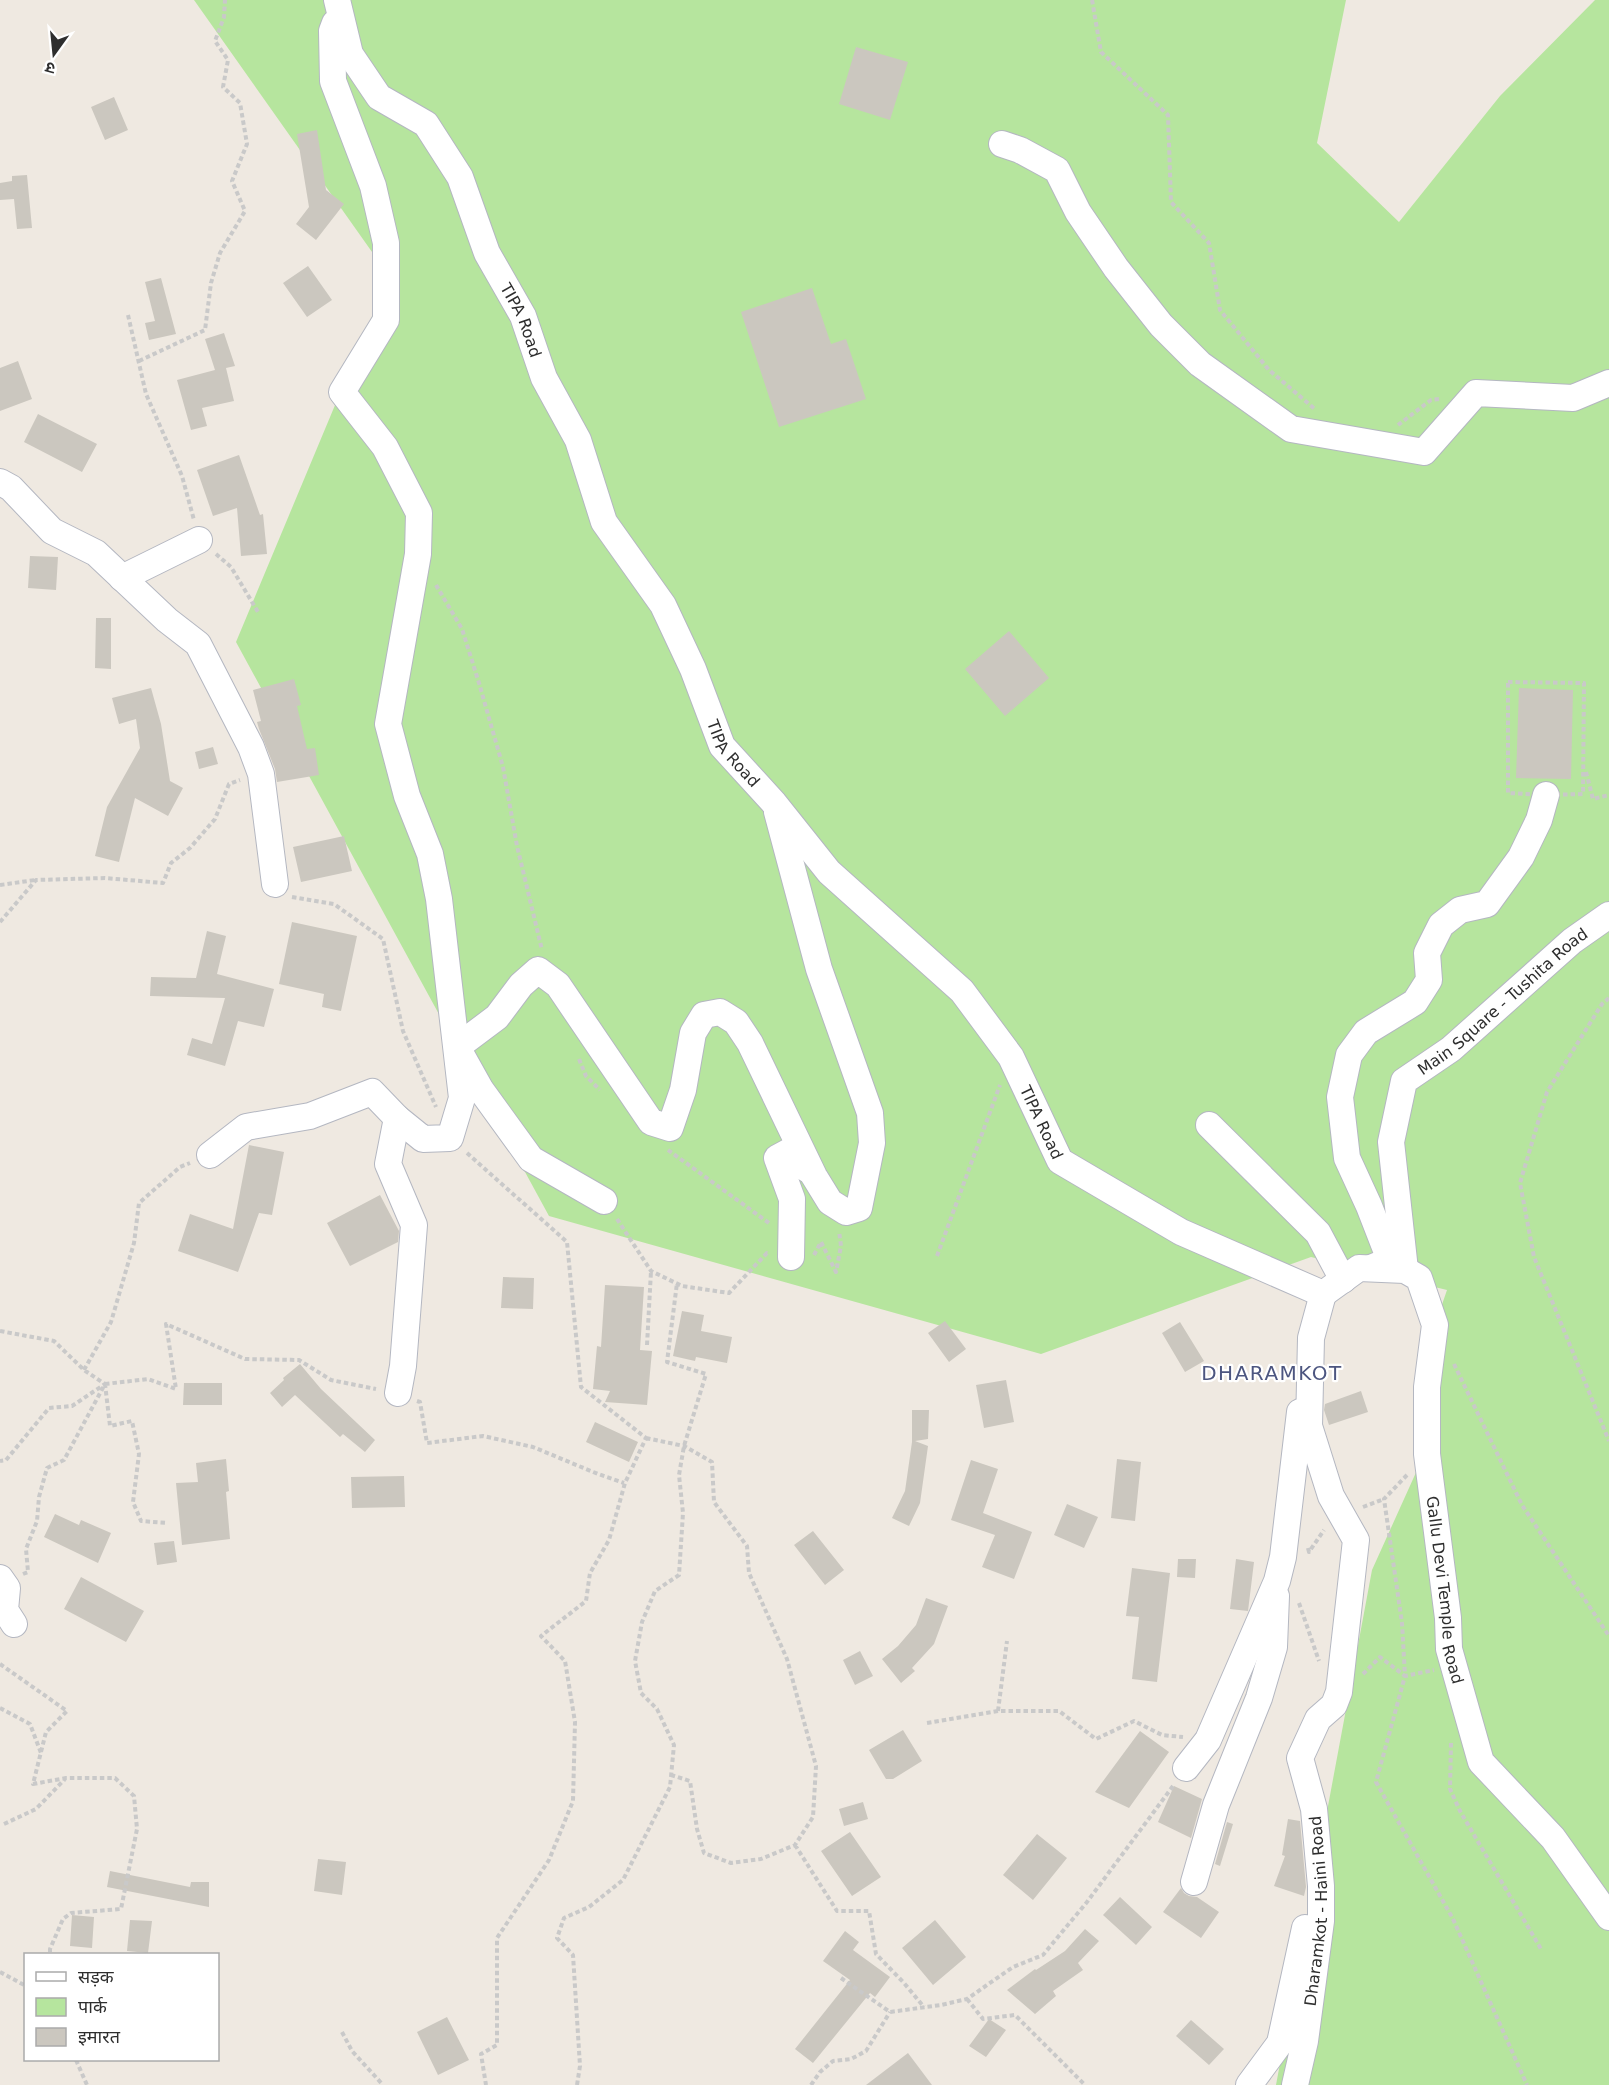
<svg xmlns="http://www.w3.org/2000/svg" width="1609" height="2085" viewBox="0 0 1609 2085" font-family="'DejaVu Sans','Noto Sans Devanagari',sans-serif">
  <rect width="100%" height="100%" fill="#efe9e1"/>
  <!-- green -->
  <path fill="#b6e59e" d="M194 0H1346L1317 143 1399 222 1500 96 1595 0H1609V2085H1276L1372 1570 1423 1457 1435 1325 1447 1290 1311 1257 1041 1354 549 1216 236 642 389 276Z"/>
  <!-- building -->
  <path fill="#cbc7bf" d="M856 47 908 62 890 120 839 104Z
    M114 97 128 130 105 140 91 107Z
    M317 130 326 190 344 204 316 240 296 224 309 207 297 134Z
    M27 175 32 228 17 229 14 199 0 200V183L12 181V176Z
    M308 266 332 300 307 317 283 283Z
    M161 278 176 334 149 340 145 323 155 321 145 282Z
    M812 288 831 344 846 339 866 399 779 427 741 312Z
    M224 333 235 366 226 368 234 401 202 408 207 426 191 430 177 380 215 370 205 339Z
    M18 361 32 399 0 411V368Z
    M38 414 97 444 82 472 24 442Z
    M239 455 260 515 263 514 267 554 241 556 237 508 213 516 197 470Z
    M30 556 58 557 56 590 28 588Z
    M96 618H111V669L95 668Z
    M1009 631 1049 678 1005 716 965 669Z
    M294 679 301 705 297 706 307 749 315 748 319 775 277 782 275 769 259 729 257 722 261 721 253 690Z
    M151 688 161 724 170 781 183 788 168 816 135 798 119 862 95 856 107 807 140 748 136 719 119 724 112 698Z
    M1519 688 1573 690 1571 779 1516 778Z
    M213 747 218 764 199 769 195 752Z
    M344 836 352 871 301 882 293 847Z
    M292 922 357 936 341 1011 322 1007 324 994 279 984Z
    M207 931 226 936 217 974 274 989 264 1027 238 1021 225 1066 187 1055 192 1038 212 1044 225 998 150 996 151 977 196 978Z
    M249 1145 284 1152 272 1215 259 1213 238 1272 178 1251 190 1214 233 1229Z
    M380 1195 399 1231 398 1242 350 1266 327 1223Z
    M503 1277 534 1278 533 1309 501 1308Z
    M605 1285 644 1287 640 1350 652 1351 647 1405 605 1402 610 1391 593 1389 597 1346 601 1347Z
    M682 1311 704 1315 701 1331 732 1337 727 1363 696 1357 695 1361 673 1356Z
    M945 1321 966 1349 949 1362 928 1333Z
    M1180 1322 1204 1361 1185 1372 1162 1333Z
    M300 1364 321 1389 375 1440 365 1452 343 1434 340 1437 295 1395 282 1407 270 1393 284 1380 283 1378Z
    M1006 1380 1014 1422 984 1428 976 1385Z
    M184 1383H222V1405H183Z
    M1361 1391 1368 1412 1329 1425 1324 1410 1325 1404Z
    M912 1410H929L928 1439 915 1441 928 1446 920 1503 909 1526 892 1518 905 1491 912 1442Z
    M595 1422 638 1442 629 1462 586 1442Z
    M226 1459 229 1491 226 1492 230 1539 182 1545 176 1483 198 1482 196 1463Z
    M1117 1459 1141 1462 1135 1521 1111 1518Z
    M971 1460 998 1469 983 1513 1032 1532 1014 1579 982 1567 995 1535 951 1520Z
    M404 1476 405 1507 352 1508 351 1477Z
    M1067 1504 1098 1517 1084 1548 1054 1535Z
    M55 1514 79 1525 81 1520 111 1533 98 1563 44 1537Z
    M813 1531 844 1570 825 1585 794 1545Z
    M174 1541 177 1562 157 1565 154 1543Z
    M1178 1559H1196L1195 1578 1177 1577Z
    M1236 1559 1254 1562 1248 1611 1230 1609Z
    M1132 1568 1170 1573 1157 1682 1132 1679 1139 1617 1126 1616Z
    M81 1577 144 1611 126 1642 64 1609Z
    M926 1598 948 1606 934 1644 912 1668 915 1671 901 1683 882 1659 898 1646 916 1625Z
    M860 1651 873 1676 855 1685 843 1660Z
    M903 1730 922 1761 893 1779H886L869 1750Z
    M1140 1731 1169 1752 1129 1808 1095 1792Z
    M1174 1786 1202 1799 1191 1838 1158 1822Z
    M863 1802 868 1819 844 1826 839 1809Z
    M1288 1819 1300 1821 1306 1887 1304 1896 1274 1886 1285 1856 1282 1855Z
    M1227 1822 1233 1824 1220 1866 1215 1864Z
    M850 1832 881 1877 852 1896 821 1851Z
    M1037 1834 1067 1858 1033 1900 1003 1875Z
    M318 1859 346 1862 342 1895 314 1891Z
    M110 1871 190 1887 191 1882H209V1907L107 1887Z
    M1181 1888 1184 1893 1189 1896 1197 1897 1219 1912 1201 1938 1163 1912Z
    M1120 1897 1152 1927 1136 1945 1103 1915Z
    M72 1915 94 1917 92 1948 70 1946Z
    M130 1920 152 1921 148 1953 127 1951Z
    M935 1920 966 1957 933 1985 902 1948Z
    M1085 1929 1099 1941 1078 1963 1083 1970 1053 1991 1056 1996 1035 2014 1007 1990 1035 1969 1036 1970 1065 1951Z
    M845 1931 859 1942 853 1950 890 1977 875 1997 870 1993 813 2063 795 2049 850 1980 823 1961Z
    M447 2017 469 2060 438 2075 417 2032Z
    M989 2019 1006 2030 986 2057 969 2046Z
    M1191 2020 1224 2049 1209 2065 1176 2036Z
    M908 2053 932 2085H866Z"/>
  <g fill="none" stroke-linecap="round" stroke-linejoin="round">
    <!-- minor casing -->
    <g stroke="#b4b7c1" stroke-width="28">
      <g id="minor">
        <path id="s1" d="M337 0 350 54 379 97 426 124 460 177 487 253 523 316 544 378 578 440 604 522 663 605 693 669 722 746 774 803 829 872 962 991 1011 1057 1060 1161 1181 1232 1323 1294"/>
        <path d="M1002 144 1020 150 1057 170 1078 212 1116 268 1161 325 1200 364 1291 429 1424 452 1476 393 1573 398 1609 383"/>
        <path d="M0 482 11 488 52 531 96 553 167 620 198 644 251 747 261 774 275 884"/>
        <path d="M122 578 199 540"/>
        <path d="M397 1118 388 1164 414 1225 403 1366 398 1393"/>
        <path d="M1209 1125 1318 1233 1343 1280"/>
        <path d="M210 1155 246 1127 310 1116 372 1092 397 1118 423 1139 450 1138 462 1098 439 899 430 854 407 796 388 724 418 554 419 513 385 447 342 392 386 320V243L373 186 333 81 332 31 335 23"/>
        <path d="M604 1201 531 1159 481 1090 457 1047 497 1017 521 985 538 970 558 985 651 1122 670 1128 683 1090 693 1033 704 1015 720 1012 736 1022 750 1043 814 1176 830 1202 846 1212 859 1208 872 1143 870 1113 819 969 777 812"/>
        <path d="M791 1257 792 1199 777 1158 790 1151 807 1169"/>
        <path d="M1371 1268 1390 1260 1369 1206 1347 1158 1340 1097 1349 1055 1366 1032 1415 1002 1429 980 1427 953 1441 925 1460 910 1487 904 1521 857 1539 820 1546 795"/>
        <path id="s2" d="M1405 1270 1391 1142 1404 1081 1451 1049 1572 941 1609 915"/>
        <path id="s3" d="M1323 1294 1359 1268 1405 1270 1419 1278 1435 1325 1427 1387V1454L1448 1618 1449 1649 1481 1762 1553 1838 1609 1917"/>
        <path d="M0 1578 7 1588 5 1610 14 1624"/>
        <path d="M1186 1768 1208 1740 1277 1581 1283 1557 1300 1412"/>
        <path d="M1194 1882 1216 1805 1259 1698 1274 1647 1276 1596"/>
        <path d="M1249 2085 1280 2043 1305 1928"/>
        <path id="s4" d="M1295 2085 1305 2041 1321 1921V1886L1314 1809 1300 1758 1318 1719 1334 1705 1339 1692 1356 1540 1331 1496 1309 1426 1311 1338 1323 1294"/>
      </g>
    </g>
    <!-- path -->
    <path stroke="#c9c9c9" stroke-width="4" stroke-dasharray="4.5 3" stroke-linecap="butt" d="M1092 0 1101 52 1168 115 1171 202 1209 243 1220 310 1269 370 1316 410
      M128 315 146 394 182 476 194 520
      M139 361 205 330 211 283 220 253 245 211 232 181 247 144 240 103 223 87 228 60 215 41 224 17 225 0
      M1398 425 1431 400 1439 399
      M216 554 231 567 258 612
      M436 585 462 629 479 683 503 767 517 846 542 950
      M1508 682 1584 683 1583 794 1546 795 1508 793Z
      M1586 772 1593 799 1609 795
      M0 885 35 880
      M292 897 334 904 383 939 403 1031 436 1107
      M0 922 36 880 105 878 163 883 171 863 190 848 215 819 229 784 240 780
      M1609 998 1602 1004 1547 1092 1520 1183 1534 1257 1609 1441
      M579 1059 586 1076 600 1090
      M668 1150 769 1223
      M467 1153 567 1242 581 1387 646 1438 625 1483 609 1540 590 1573 586 1601 541 1636 565 1661 575 1722 573 1801 549 1860 497 1938V2045L481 2054 486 2085
      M617 1219 651 1271 682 1286 729 1293 767 1253 770 1254
      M814 1255 821 1242 836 1272 841 1246 839 1231
      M937 1256 1000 1085
      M0 1331 54 1341 84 1370 105 1384 72 1406 49 1408 6 1460 0 1461
      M647 1345 651 1271
      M1454 1364 1522 1505 1609 1636
      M84 1370 111 1322 134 1243 139 1203 180 1167 190 1163
      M105 1384 148 1379 176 1389 166 1324 245 1359 299 1360 331 1380 376 1389
      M417 1401 420 1402 427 1443 483 1436 533 1447 598 1474 624 1483
      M646 1438 684 1446 712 1462 714 1502 747 1546 749 1573 787 1659 816 1766 813 1817 795 1845 761 1859 731 1863 704 1853 697 1829 690 1781 671 1775
      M1407 1475 1384 1499 1402 1623 1405 1676 1434 1670
      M1363 1507 1384 1499
      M1308 1548 1309 1552 1324 1530
      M23 1574 28 1572 26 1549 37 1521 39 1497 47 1468 64 1460 105 1384 110 1426 132 1421 139 1454 133 1502 141 1521 168 1523
      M1299 1603 1319 1661
      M0 1664 67 1711 46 1732 33 1784 66 1778H115L134 1796 137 1829 121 1909 71 1913 63 1919 50 1949V1954
      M1363 1674 1380 1657 1405 1676 1376 1782 1453 1919 1527 2085
      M0 1708 30 1724 41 1753
      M998 1711 1007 1641
      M927 1723 998 1711H1059L1096 1739 1134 1721 1162 1735 1183 1737
      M1451 1743 1450 1789 1460 1811 1541 1949
      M4 1824 36 1809 65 1779
      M795 1845 837 1911H869L876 1954 904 1983 924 2007
      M0 1972 26 1986
      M841 1978 890 2012 941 2005 967 1999 1013 1967 1043 1955 1087 1902 1173 1786
      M967 1999 983 2019 1015 2015 1085 2085
      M342 2032 352 2051 383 2085
      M76 2060 87 2085
      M577 2085 580 2066 573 1955 557 1938 564 1918 589 1907 623 1880 670 1787 674 1745 657 1709 641 1693 635 1661 642 1622 655 1591 679 1575 683 1513 679 1475 684 1446 706 1374 667 1362 677 1283
      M811 2085 820 2072 833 2061 851 2059 866 2051 890 2012"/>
    <!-- minor -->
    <use href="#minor" stroke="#fff" stroke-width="26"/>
  </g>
  <g text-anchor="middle" stroke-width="4.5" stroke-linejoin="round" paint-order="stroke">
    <!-- street labels -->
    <g font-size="16" fill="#2e2e2e" stroke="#fff">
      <text dy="6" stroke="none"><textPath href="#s1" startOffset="381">TIPA Road</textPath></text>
      <text dy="6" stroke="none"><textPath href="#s1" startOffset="867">TIPA Road</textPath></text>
      <text dy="6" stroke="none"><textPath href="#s2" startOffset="318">Main Square - Tushita Road</textPath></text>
      <text dy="6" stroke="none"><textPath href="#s1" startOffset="1353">TIPA Road</textPath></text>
      <text dy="6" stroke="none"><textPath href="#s3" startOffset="423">Gallu Devi Temple Road</textPath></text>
      <text dy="6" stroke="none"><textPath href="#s4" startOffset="176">Dharamkot - Haini Road</textPath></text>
    </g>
    <!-- quarter labels -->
    <g font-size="20" letter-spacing="1.5" fill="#4d5680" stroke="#fff">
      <text x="1272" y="1380">DHARAMKOT</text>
    </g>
  </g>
  <!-- legend -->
  <rect x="24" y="1953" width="195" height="108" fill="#ffffff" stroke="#ababab" stroke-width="1.5"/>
  <rect x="36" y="1972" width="30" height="9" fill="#ffffff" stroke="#ababab" stroke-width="1.5"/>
  <text x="78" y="1983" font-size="18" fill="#2e2e2e">सड़क</text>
  <rect x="36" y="1998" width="30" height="18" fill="#b6e59e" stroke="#ababab" stroke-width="1.5"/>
  <text x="78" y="2013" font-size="18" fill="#2e2e2e">पार्क</text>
  <rect x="36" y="2028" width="30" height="18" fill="#cbc7bf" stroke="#ababab" stroke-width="1.5"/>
  <text x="78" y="2043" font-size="18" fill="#2e2e2e">इमारत</text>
  <!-- north arrow -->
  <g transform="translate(54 54) rotate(195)" stroke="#ffffff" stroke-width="4.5" paint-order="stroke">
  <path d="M0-4.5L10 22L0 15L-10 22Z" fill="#2e2e2e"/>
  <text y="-9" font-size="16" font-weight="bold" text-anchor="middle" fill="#2e2e2e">उ</text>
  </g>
</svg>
